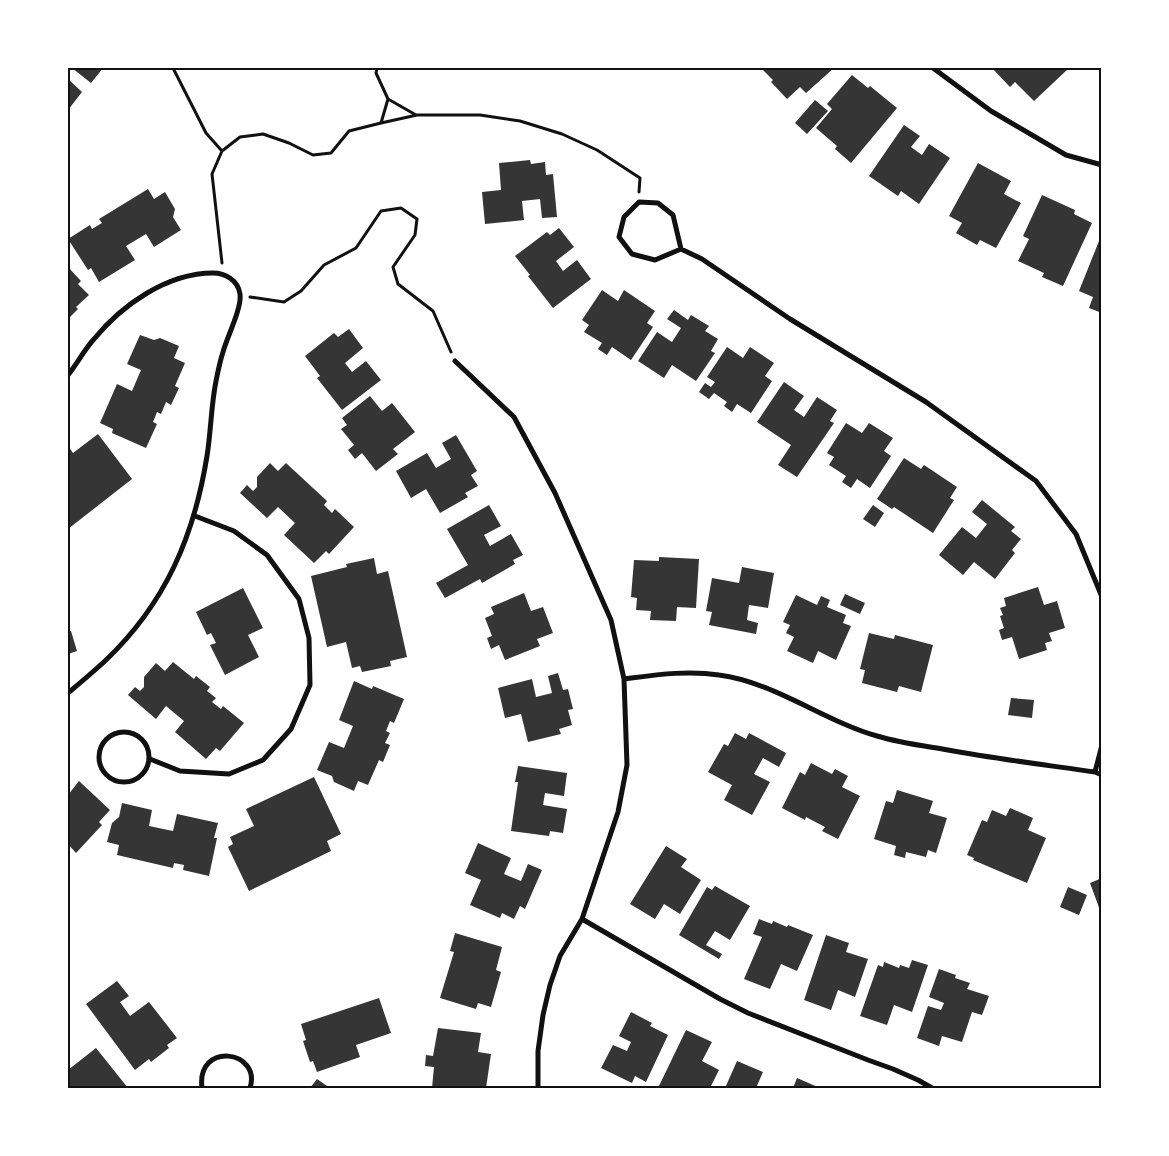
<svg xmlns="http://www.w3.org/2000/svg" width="1169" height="1156" viewBox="0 0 1169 1156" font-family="'Archivo Narrow',sans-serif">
  <rect width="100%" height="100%" fill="#fff"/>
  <!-- building -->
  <path fill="#353535" d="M72 68H103L91 83Z
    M761 68H834L806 93 800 87 787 99 771 82 773 80Z
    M992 68H1069L1034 101 1015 82 1010 87Z
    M852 75 868 88 870 86 897 108 851 163 835 149 837 146 816 128 832 109 827 104Z
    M68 79 82 92 68 110Z
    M815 100 828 111 807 134 795 123Z
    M904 125 920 136 911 147 922 155 929 144 950 158 919 204 901 191 898 196 869 176Z
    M530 160 531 164 545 162 546 175 553 174 557 217 542 218 540 199 522 201 524 220 485 224 482 192 501 190 499 163Z
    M978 163 1011 181 1004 194 1021 203 996 248 980 240 977 245 956 233 962 223 949 216Z
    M148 189 154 199 165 192 175 209 173 217 181 230 154 247 146 234 126 246 135 260 99 282 91 268 88 270 68 239 90 225 92 229 102 223 99 219Z
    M1042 195 1075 210 1074 214 1092 223 1063 286 1042 277 1044 273 1018 261 1029 239 1023 236Z
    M559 228 574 247 556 261 563 271 577 260 591 279 553 308 528 276 530 275 515 256 547 232 550 235Z
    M1099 241 1102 242V313L1089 308 1093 297 1079 291Z
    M68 267 81 281 78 284 89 295 76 307 78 309 68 319Z
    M602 290 618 301 624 290 655 311 647 323 653 327 631 360 612 347 607 355 598 349 602 343 584 332 589 325 582 320Z
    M674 310 688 320 691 315 709 326 705 331 718 339 711 351 715 353 696 381 672 365 664 378 638 361 657 332 672 342 681 328 667 319Z
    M349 329 363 348 345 363 352 372 366 361 381 380 342 410 317 378 320 376 305 356 334 333 338 337Z
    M140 335 154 340 160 338 179 346 174 358 185 363 175 386 179 388 171 405 166 402 161 414 157 412 153 422 157 424 146 448 112 433 113 429 100 423 117 384 132 391 141 370 127 364Z
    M727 347 743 358 750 347 774 363 765 376 772 381 751 413 737 404 732 412 724 406 727 402 714 393 709 399 699 392 705 383 711 387 715 382 707 377Z
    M784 382 804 396 794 410 804 417 817 397 837 410 830 421 834 423 797 477 778 465 791 445 757 422Z
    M370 396 382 411 392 403 415 432 393 449 398 454 376 471 362 453 355 459 348 450 354 445 341 429 347 425 342 418Z
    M846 423 862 433 869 423 893 438 884 451 891 456 870 488 857 479 851 488 842 482 846 476 829 465 834 457 827 453Z
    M98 434 132 479 68 529V446L73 453Z
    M456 435 477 471 471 475 478 486 465 493 468 497 440 513 426 489 411 498 396 471 427 453 436 468 451 459 442 443Z
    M904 458 921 469 924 465 957 487 950 498 954 500 933 533 894 507 892 509 877 499Z
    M270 463 278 471 286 463 327 501 324 505 332 513 335 509 354 527 329 554 326 551 314 563 284 535 295 523 278 507 267 518 240 493 247 485 253 491 257 487V477Z
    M982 500 1015 527 1011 531 1021 539 1012 550 1015 553 995 579 974 562 963 575 939 555 962 527 976 538 987 524 972 512Z
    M489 505 501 526 484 535 490 546 511 534 523 555 513 560 515 564 482 583 480 579 445 598 436 583 468 565 447 529Z
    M873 505 884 513 875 527 863 519Z
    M659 557 699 559 696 608 677 607 676 621 650 620 651 611 636 610 637 598 631 597 634 560 659 561Z
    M374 558 377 574 388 571 407 657 390 661 391 666 362 672 360 666 352 668 346 642 327 647 311 576 347 567 346 564Z
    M742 567 774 573 768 608 749 605 747 620 758 623 756 634 709 625 712 612 706 611 712 578 739 583Z
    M1038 587 1044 605 1057 601 1065 628 1049 633 1052 641 1045 643 1047 650 1019 659 1012 637 1002 640 999 630 1004 628 1000 616 1003 615 1000 608 1006 606 1004 598Z
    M243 588 263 628 248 635 259 657 225 675 210 645 216 643 211 633 207 635 196 612Z
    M524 593 531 611 543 607 553 633 537 639 540 646 505 660 499 645 491 649 487 638 492 636 485 618 494 614 491 607Z
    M845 594 865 603 860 614 840 605Z
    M796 595 817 605 821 596 830 600 827 607 846 615 843 623 851 626 836 660 818 651 813 663 787 651 794 637 786 633 790 625 783 622Z
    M71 631 77 651 68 654V632Z
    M869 633 894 639 895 635 933 645 921 692 899 686 897 692 862 683 865 670 860 669Z
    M173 662 194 679 196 676 210 687 207 691 216 698 212 702 221 709 223 706 244 723 220 751 216 748 206 759 175 732 184 721 166 706 156 719 128 695 135 687 140 691 144 687V677L156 663 165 671Z
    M558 673 563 690 568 689 573 709 568 710 572 725 559 729 561 734 528 742 521 714 505 718 498 688 532 679 536 697 552 693 548 676Z
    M354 681 372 689 373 686 404 699 394 723 390 721 386 731 390 733 385 743 390 745 383 762 379 760 368 785 358 781 354 791 334 782 332 776 317 770 329 742 344 748 353 726 339 720Z
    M1011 698 1034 700 1032 718 1008 715Z
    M735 733 746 739 749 733 786 753 779 767 763 758 754 774 770 782 752 815 724 800 732 785 708 772 724 744 728 746Z
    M811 763 832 774 835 769 848 776 842 787 860 796 838 839 822 831 825 827 806 817 805 820 782 808 800 772 805 775Z
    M518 766 567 773 564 796 545 793 543 805 567 809 563 833 550 831 549 836 511 831 518 782H515Z
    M314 777 341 834 327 841 331 851 249 891 228 847 233 844 230 837 254 826 246 809Z
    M79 781 110 810 99 822 102 825 76 853 68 844V795Z
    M897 790 933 801 929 813 947 818 936 853 928 850 926 857 906 852 905 858 894 855 896 846 874 839 886 801 893 803Z
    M122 803 152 810 149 826 173 831 177 814 218 823 214 838H217L209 876 183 870 184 865 174 863 173 868 117 855 119 845 107 842 112 823 119 817Z
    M1010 808 1033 818 1028 830 1046 838 1027 883 973 860 974 858 967 855 982 820 987 822 992 810 1006 816Z
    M478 843 511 858 504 874 521 881 528 864 542 870 525 909 520 906 514 919 502 913 500 918 470 905 481 880 465 873Z
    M666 846 687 859 681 867 701 880 680 914 664 904 655 919 630 904Z
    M1102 878V913H1101L1090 883Z
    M715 886 750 906 730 940 715 931 706 945 722 954 719 959 679 935 707 887 712 890Z
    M1068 887 1087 895 1079 915 1060 907Z
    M759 919 772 924 773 921 787 927 788 925 813 935 797 971 781 964 770 989 744 979 762 937 753 934Z
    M455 933 502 947 496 970 501 972 491 1007 478 1003 476 1009 440 998 454 952 450 951Z
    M826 935 849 943 846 952 868 959 855 997 838 990 831 1010 804 1000Z
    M912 960 928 965 912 1012 894 1005 887 1025 860 1016 878 965 883 967 884 962 899 968 900 965 909 968Z
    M939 969 956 975 955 978 970 983 967 989 989 996 982 1015 972 1012 962 1042 942 1036 939 1046 917 1038 928 1006 941 1010 944 1003 929 997Z
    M117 981 129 996 120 1002 130 1016 149 1002 177 1038 167 1045 169 1048 151 1062 149 1059 135 1070 86 1004Z
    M379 998 391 1033 356 1045 360 1057 317 1072 313 1061 310 1062 303 1041 306 1040 301 1024Z
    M631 1012 652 1023 650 1026 668 1035 646 1082 635 1076 632 1083 601 1068 613 1045 627 1051 631 1042 619 1036Z
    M438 1028 481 1033 478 1052 491 1054 486 1088H432L434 1067 425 1066 426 1055 433 1056Z
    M686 1030 712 1042 702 1061 719 1070 710 1088H658Z
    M96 1048 128 1088H68V1070Z
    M737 1061 763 1072 756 1088H725Z
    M797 1078 820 1088H793Z
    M317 1079 330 1088H310Z"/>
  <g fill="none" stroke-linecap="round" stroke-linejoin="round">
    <!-- path -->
    <path stroke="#111" stroke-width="3" d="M173 68 206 133 222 151
      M377 68 376 73 388 99 416 115
      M381 123 388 99
      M222 263 212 174 222 151 240 137 263 134 289 143 313 155 331 153 349 131 381 123 417 115H480L520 121 562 134 597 150 640 178 639 192
      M250 297 284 302 301 291 324 265 356 248 381 211 401 208 417 219 415 235 393 267 398 284 433 311 451 352"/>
    <!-- minor -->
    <path stroke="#111" stroke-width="5" d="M933 68 991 111 1066 155 1102 165
      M681 249 673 215 658 203 639 202 624 217 619 237 632 254 655 260 681 249 702 259 790 319 926 402 1036 481 1076 534 1102 597
      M455 361 514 417 555 493 611 620 624 679 627 765 618 812 582 919 560 956 550 985 543 1015 538 1051V1088
      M68 375C77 364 84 350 94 339 122 305 167 273 213 273 225 273 238 280 240 294 242 308 227 337 223 352 220 361 218 371 216 381 211 406 211 431 207 456 194 537 165 604 105 661 93 672 80 683 68 693
      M624 679C655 675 687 670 719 675 774 682 824 721 877 736 900 743 925 746 948 750 997 759 1046 765 1095 772L1102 775
      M99 757a25 25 0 1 1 50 0a25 25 0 1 1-50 0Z
      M150 759 180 771 229 774 263 760 291 729 310 685 309 638 299 599 267 555 234 531 195 516
      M1095 772 1102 745
      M582 919 720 999 748 1013 868 1060 893 1069 918 1080 932 1088
      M202 1088C196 1041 262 1050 250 1088"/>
  </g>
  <!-- border -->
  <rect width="1169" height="1156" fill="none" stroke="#ffffff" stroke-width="138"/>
  <rect x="69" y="69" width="1031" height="1018" fill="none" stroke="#111" stroke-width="2"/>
</svg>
